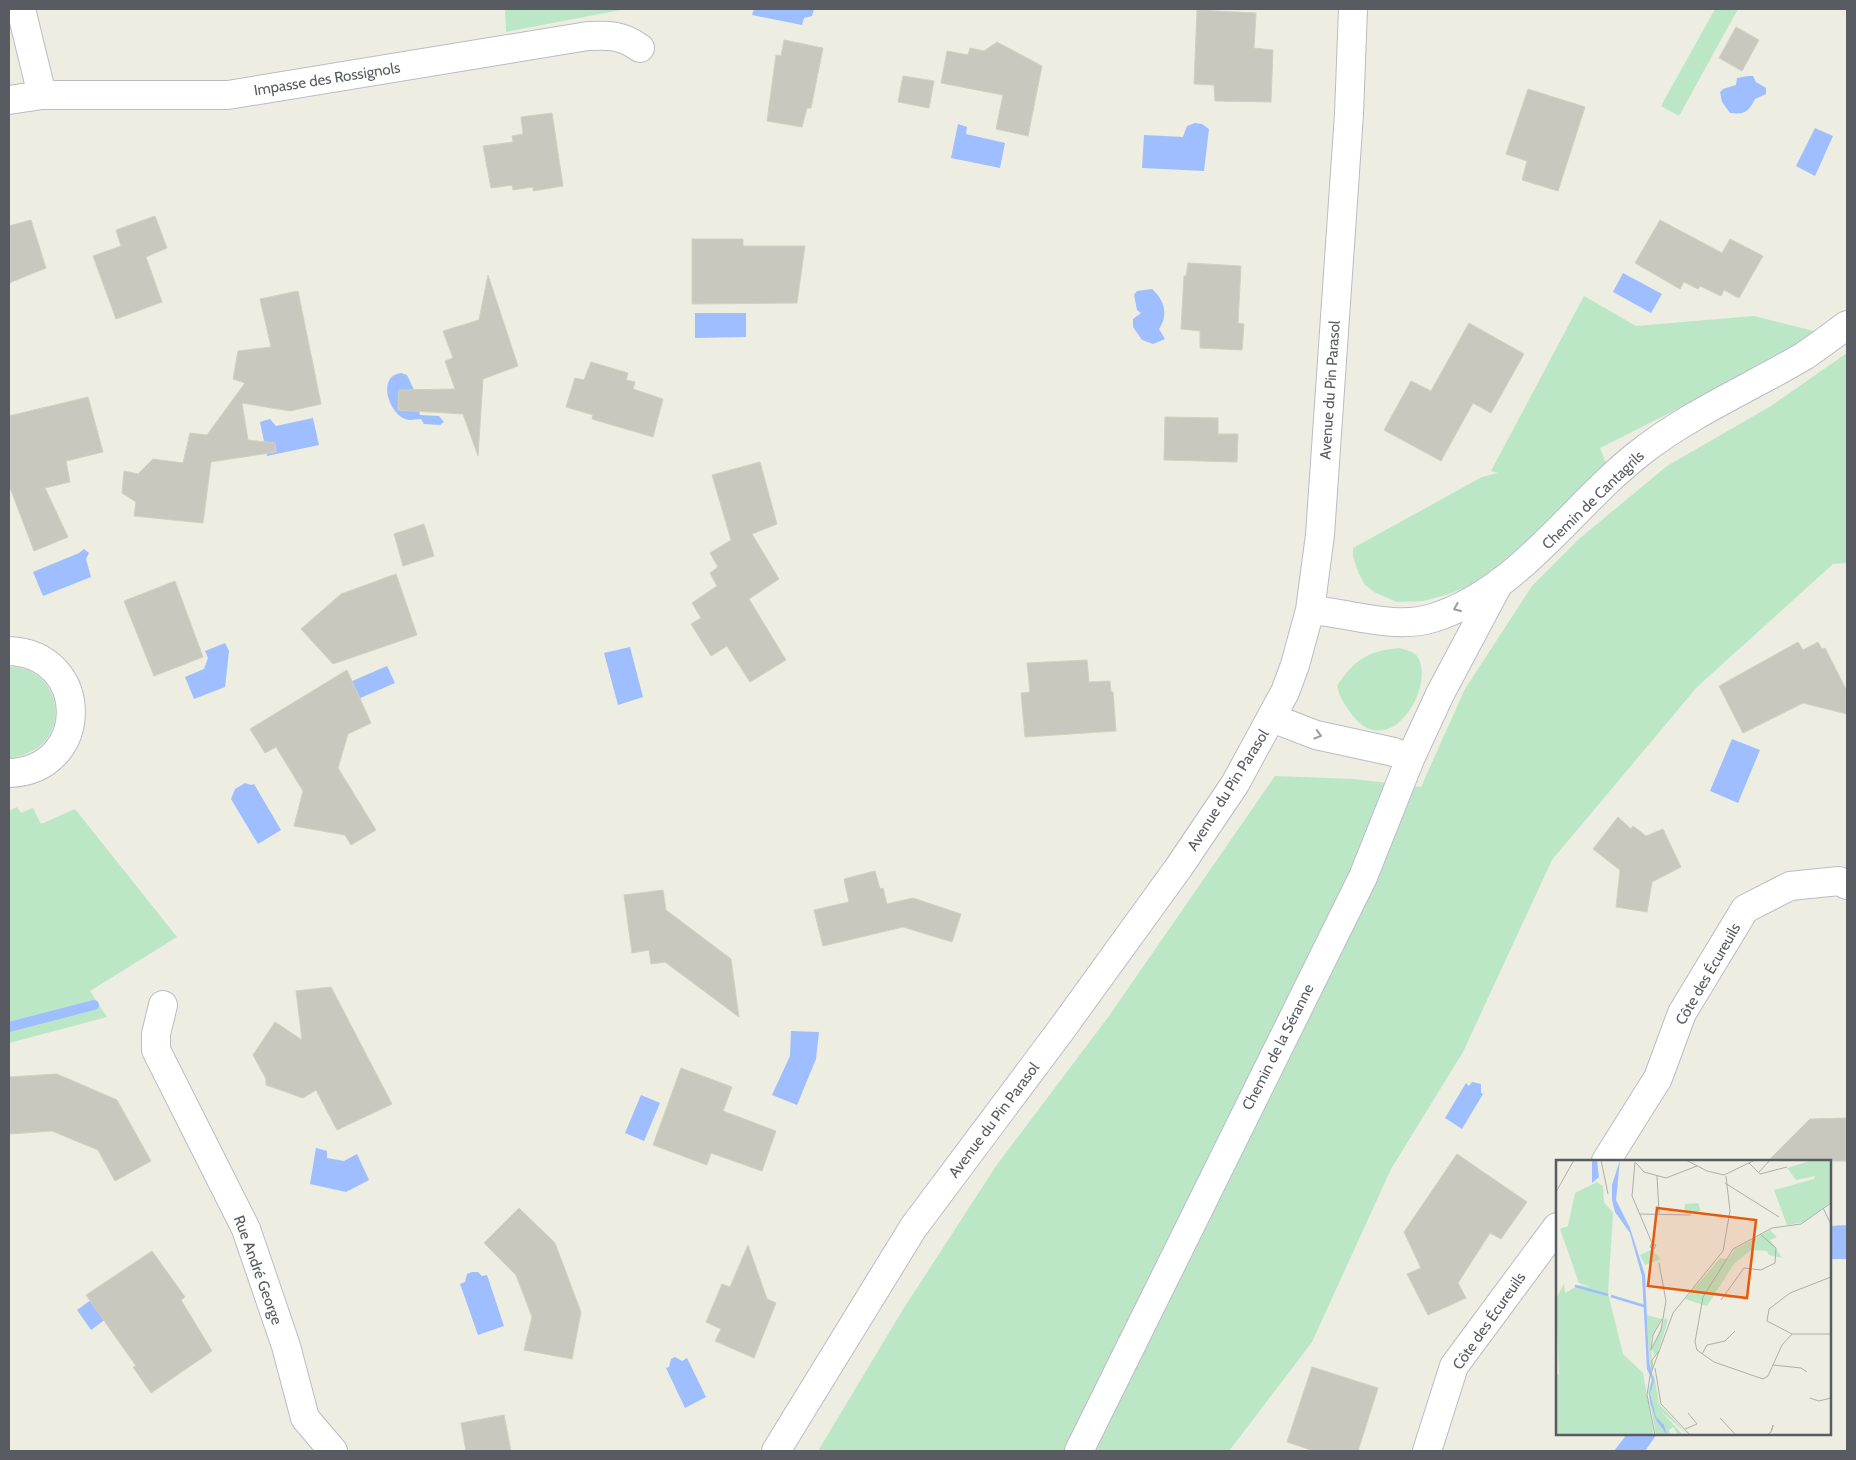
<svg xmlns="http://www.w3.org/2000/svg" width="1856" height="1460" viewBox="0 0 1856 1460" font-family="Cabin,sans-serif">
  <rect width="100%" height="100%" fill="#edede1"/>
  <!-- green -->
  <path fill="#bce7c6" d="M505 9H626L506 32Z
    M1715 9H1738L1679 116 1661 106Z
    M1584 296 1636 326 1754 316 1826 334 1600 448 1606 463 1505 562 1474 584 1446 595 1423 601 1397 602 1376 593 1365 585 1359 574 1353 557V548L1482 477 1498 473 1491 471Z
    M1847 353V563L1833 564 1697 687 1552 860 1463 1052 1391 1169 1312 1342 1229 1451H818L902 1311 996 1166 1109 1016 1275 776 1354 779 1421 787 1465 689 1532 586 1579 539 1667 466 1771 406Z
    M1400 648C1406 650 1413 651 1417 656 1437 684 1391 763 1353 716 1345 705 1340 699 1337 686 1354 660 1369 650 1400 648Z
    M9 667C64 665 78 750 9 758Z
    M17 807 21 813 33 808 41 824 75 809 177 937 90 991 107 1017 9 1043V811Z"/>
  <!-- water -->
  <path fill="#9fbeff" d="M754 9H814L812 16 804 18 802 25 752 15Z
    M1748 76H1753L1756 82 1766 88V94L1755 99C1749 111 1745 115 1730 113L1722 102 1720 92 1723 89 1736 85 1737 78Z
    M1195 123 1202 124 1209 129 1204 171 1142 168 1144 135 1183 137 1187 126Z
    M958 124 967 127 966 134 1005 143 1000 168 951 158Z
    M1815 128 1833 136 1815 176 1796 166Z
    M1623 273 1662 294 1651 313 1613 292Z
    M1152 289C1164 299 1169 315 1159 329L1165 339 1153 344 1142 340 1133 327V319L1141 313 1137 310 1134 295 1137 291Z
    M695 313H746V337L695 338Z
    M401 373 407 375 422 407 419 411 420 415 439 416 444 422 440 425 424 424 421 419C416 419 410 421 405 419 388 412 377 376 401 373Z
    M313 418 319 445 267 456 260 422 270 419 276 426Z
    M84 549 89 553 86 559 91 577 43 596 33 572 79 553Z
    M225 643 229 651 225 687 194 699 185 677 204 669 208 658 205 651Z
    M630 647 643 697 618 705 604 653Z
    M387 666 395 683 358 699 350 682Z
    M1732 739 1760 750 1738 803 1710 791Z
    M245 783 251 785 254 784 281 830 258 844 231 799 235 789Z
    M791 1031 819 1032 816 1059 797 1105 772 1095 790 1056Z
    M1472 1082 1481 1084V1093L1483 1094 1462 1129 1445 1118 1466 1083 1469 1086Z
    M641 1095 660 1103 644 1141 625 1133Z
    M316 1148 327 1151V1158L344 1161 357 1154 369 1180 346 1192 310 1184Z
    M1847 1225V1259H1830V1226Z
    M472 1272H478L482 1276 487 1275 504 1326 478 1335 460 1284 465 1282 467 1274Z
    M109 1287 122 1307 91 1330 77 1310Z
    M675 1357 682 1361 687 1358 706 1397 685 1408 666 1368 669 1367 671 1359Z
    M1627 1434H1657L1645 1451H1614Z"/>
  <g fill="none" stroke-linecap="round" stroke-linejoin="round">
    <!-- stream -->
    <path stroke="#9fbeff" stroke-width="10" d="M9 1027 94 1005"/>
  </g>
  <!-- building -->
  <path fill="#c8c8be" stroke="#d2d1bf" d="M1197 10 1256 13 1254 48 1273 50 1271 102 1215 101 1214 85 1194 84Z
    M1736 27 1759 40 1742 71 1719 58Z
    M784 40 823 48 811 108H807L802 127 767 121 776 55 781 56Z
    M997 42 1042 66 1028 136 996 129 1003 95 941 83 947 51 968 55 970 48 984 51Z
    M903 76 934 81 929 108 898 102Z
    M1528 89 1585 107 1558 191 1522 180 1527 161 1506 154Z
    M552 113 563 186 533 191V187L513 190 512 185 491 188 483 146 513 142 512 136 523 134 521 117Z
    M155 216 167 248 146 257 162 302 116 319 93 256 121 246 116 230Z
    M31 220 46 268 9 283V226Z
    M1660 220 1722 253 1730 239 1763 256 1739 298 1724 290 1721 296 1700 286 1698 289 1684 282 1680 289 1635 263Z
    M692 239H743V246H805L797 303 692 304Z
    M1188 263 1241 266 1238 323 1244 324 1242 350 1200 348V331L1181 329 1184 276H1186Z
    M488 275 518 366 483 379 478 456 463 414 398 410 399 390 455 389 445 361 453 358 443 331 479 320Z
    M298 291 321 404 290 411 242 403 248 440 275 443 276 452 211 462 203 523 134 516 136 502 122 493 124 471 138 474 153 459 183 463 190 433 207 435 245 383 233 379 238 351 271 347 260 299Z
    M1469 323 1524 354 1491 413 1473 403 1441 461 1384 430 1411 381 1431 391Z
    M591 362 628 373 626 380 635 382 633 389 663 399 653 437 592 419 593 415 566 407 575 378 584 380Z
    M88 397 103 452 66 461 70 482 45 488 68 537 34 551 9 485V416Z
    M1165 417 1218 418V434H1238L1237 462 1164 460Z
    M760 462 777 524 752 534 779 579 749 599 786 660 750 682 727 646 711 656 691 624 701 618 692 603 717 586 710 573 718 567 710 553 731 540 712 475Z
    M424 524 434 556 403 566 394 534Z
    M396 574 417 635 333 664 301 629 341 594Z
    M175 581 203 657 154 676 124 601Z
    M1798 642 1803 650 1818 642 1822 649 1825 648 1847 691V714L1803 703 1743 733 1719 686Z
    M1087 660 1089 682 1110 681 1111 692H1113L1116 731 1025 737 1021 693 1030 692 1027 663Z
    M347 670 371 723 348 734 338 768 376 830 351 845 345 835 294 826 303 791 276 747 265 753 250 729Z
    M1618 817 1631 829 1633 826 1646 836 1663 829 1681 867 1652 882 1647 912 1616 907 1620 870 1593 849Z
    M875 871 880 889 883 888 887 904 913 898 961 914 952 942 903 927 823 946 814 910 849 902 844 879Z
    M663 890 666 910 731 959 739 1017 665 962 651 964 649 950 632 953 624 895Z
    M331 987 392 1104 337 1130 316 1090 303 1098 266 1085V1079L253 1055 275 1022 302 1040 296 991Z
    M681 1068 732 1087 723 1111 776 1131 762 1171 711 1153 707 1165 653 1145Z
    M57 1074 117 1100 151 1161 115 1181 98 1150 52 1131 9 1134V1077Z
    M1847 1118V1161H1768L1810 1119Z
    M1457 1154 1527 1202 1501 1239 1490 1233 1458 1283 1466 1298 1428 1315 1407 1274 1421 1268 1404 1232Z
    M519 1208 555 1243 581 1312 572 1359 524 1350 532 1317 516 1275 484 1243Z
    M748 1245 767 1299 776 1303 754 1358 715 1341 721 1329 706 1322 722 1284 730 1287Z
    M152 1251 185 1297 181 1300 212 1351 151 1393 133 1367 136 1366 86 1295Z
    M1312 1367 1378 1388 1358 1451H1314L1287 1442Z
    M504 1415 511 1451H466L461 1423Z"/>
  <g fill="none" stroke-linecap="round" stroke-linejoin="round">
    <!-- minor casing -->
    <g stroke="#bbbcc3" stroke-width="30">
      <path id="minor" d="M21 9 42 95
        M9 100 42 95H228L588 36C609 35 622 35 640 48
        M1310 610C1350 613 1394 630 1433 618 1522 589 1571 506 1641 452 1691 413 1750 388 1804 356 1819 346 1833 335 1847 325
        M9 651C91 654 92 770 9 773
        M1272 718 1316 735 1394 752 1410 759
        M163 1005 156 1034V1050L246 1229 286 1346 305 1418 333 1451
        M1606 1161 1658 1078 1682 1013 1745 909 1790 886 1839 881 1847 885
        M776 1451 913 1228 1061 1030 1179 867 1235 784 1285 692 1295 665 1310 610 1320 535 1349 114 1353 9
        M1079 1451 1363 877 1410 759 1440 694 1499 583
        M1427 1451 1454 1366 1557 1227"/>
    </g>
    <!-- minor -->
    <use href="#minor" stroke="#fff" stroke-width="28"/>
  </g>
  <!-- one-way arrows -->
  <defs><path id="oneway-chevron" d="M-2-3.5L2.5 0L-2 3.5" fill="none" stroke-width="1.6" stroke-linecap="round" stroke-linejoin="round" transform="scale(1.25)"/></defs>
  <g stroke="#9b9da1">
    <use href="#oneway-chevron" transform="translate(1457 608) rotate(157)"/>
    <use href="#oneway-chevron" transform="translate(1318 735) rotate(16)"/>
  </g>
  <g text-anchor="middle" stroke-width="5" stroke-linejoin="round" paint-order="stroke">
    <!-- street labels -->
    <g font-size="15" fill="#595b63" stroke="#fff">
      <text transform="translate(327 79) rotate(-9)" y="5">Impasse des Rossignols</text>
      <text transform="translate(1330 390) rotate(-86)" y="5">Avenue du Pin Parasol</text>
      <text transform="translate(1593 500) rotate(-44)" y="5">Chemin de Cantagrils</text>
      <text transform="translate(1228 790) rotate(-58)" y="5">Avenue du Pin Parasol</text>
      <text transform="translate(1708 974) rotate(-60)" y="5">Côte des Écureuils</text>
      <text transform="translate(1278 1047) rotate(-63)" y="5">Chemin de la Séranne</text>
      <text transform="translate(994 1120) rotate(-53)" y="5">Avenue du Pin Parasol</text>
      <text transform="translate(258 1270) rotate(70)" y="5">Rue André George</text>
      <text transform="translate(1489 1321) rotate(-55)" y="5">Côte des Écureuils</text>
    </g>
  </g>
  <!-- overview -->
  <g transform="translate(1556 1160)">
    <rect width="275" height="275" fill="#edede1"/>
    <path d="M257 0H275V42L248 62 231 65 218 30 258 19 259 16 240 20 231 8ZM41 22 47 26 48 42 57 53 52 133 67 194 87 213 98 275H0V215L3 214 0 139 8 123 9 133 23 125 35 127 23 123 4 69 12 66 19 33ZM142 43 145 51 128 53 129 44ZM214 70 221 77 214 80 226 98 213 95 211 91 195 90 178 104 151 146 129 139 164 98 172 99 179 89ZM95 90 105 99 89 105 84 95ZM91 155 105 159 95 179 96 210 93 202ZM109 158 112 160 102 192 98 195 96 189ZM98 214 103 244 132 275 104 250 127 275H122L117 267 113 270 114 275H100L92 231Z" fill="#bce7c6"/>
    <path d="M36 0H41L43 17 36 23ZM64 0 60 40 74 68 89 115 93 202 98 221 94 234 100 257 108 265 111 275 100 260 94 242 93 234 96 220 91 209 86 116 74 73 59 52 56 40V25Z" fill="#9fbeff"/>
    <path fill="none" stroke="#9fbeff" stroke-width="2.5" d="M19 126 52 135M55 136 88 146"/>
    <path fill="none" stroke="#aeafab" stroke-width="1" d="M45 0 52 34M130 0 151 11M79 2 76 36 96 83 100 85 98 89 94 87 96 83M80 3 88 12 110 18 141 6M193 3 204 14 231 7M151 11 168 15 199 0M202 13 214 0M101 16 103 53M169 23 223 57M0 32 18 0M275 43 245 64 216 68 177 89 147 137 139 182 141 190 158 202 207 219 212 216 226 185 236 174H275M267 48 275 64M84 54 135 55M103 103 110 141 105 170 95 190 97 175 106 159M165 140 188 108 205 110 219 103 220 88 204 74M236 174 211 161 213 149 234 133 275 117M146 194 151 185 169 181 179 171M217 205 245 208 251 212M99 208 105 244 134 275M96 210V200L103 191M94 216 117 153 167 91 174 51 170 16M94 216 91 235 99 275M254 238 263 241 275 238M164 258 179 274M129 269 141 264 132 253M211 275 215 272 217 265 216 270"/>
    <path fill="#e8590c" fill-opacity="0.15" stroke="#e8590c" stroke-width="2.5" d="M101 48 200 60 191 138 92 126Z"/>
    <rect width="275" height="275" fill="none" stroke="#595b63" stroke-width="2.5"/>
  </g>
  <!-- border -->
  <rect width="1856" height="1460" fill="none" stroke="#595b63" stroke-width="20"/>
</svg>
